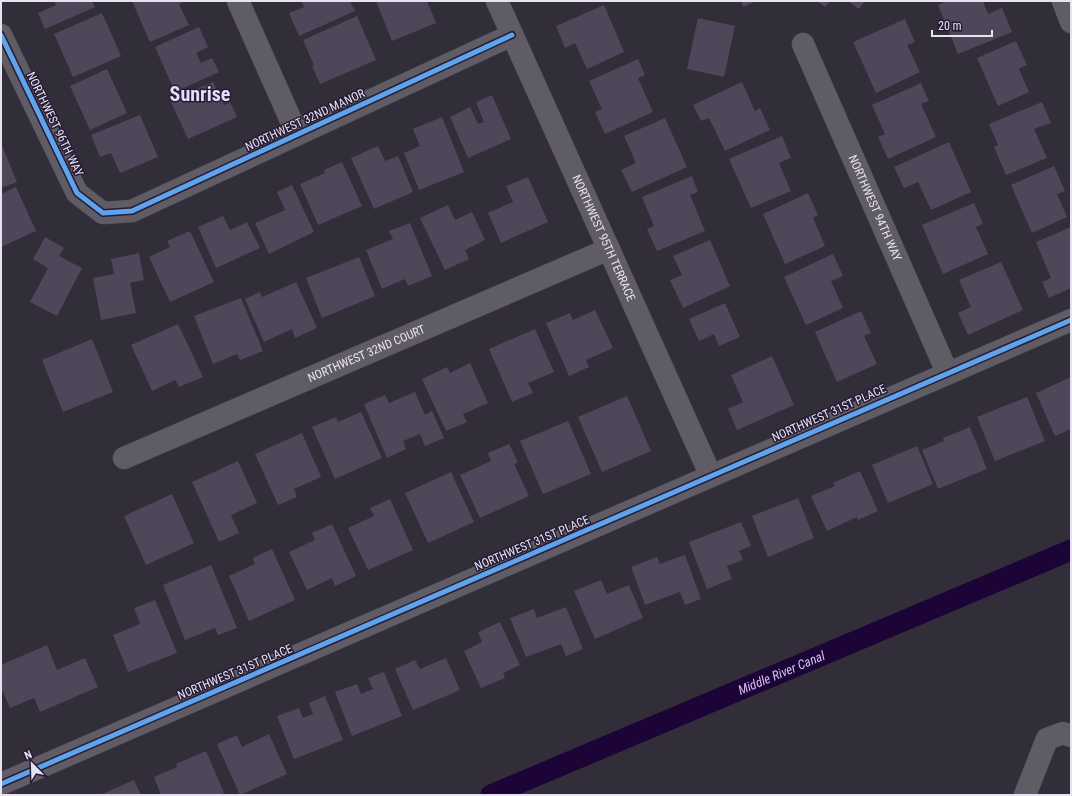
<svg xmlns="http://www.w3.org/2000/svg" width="1072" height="796" viewBox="0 0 1072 796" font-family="'Roboto Condensed',sans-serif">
  <rect width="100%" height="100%" fill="#312d39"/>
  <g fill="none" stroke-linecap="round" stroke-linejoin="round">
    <!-- canal -->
    <path stroke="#1d0436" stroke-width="21" id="s1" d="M491 795 1071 550"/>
  </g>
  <!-- building -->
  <path fill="#4e4759" d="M54 1H92L95 7 45 29 38 13 56 5Z
    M132 1H186L179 4 189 25 150 42Z
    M301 1H350L355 11 299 36 289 13 304 7Z
    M376 1H427L436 23 392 41Z
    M741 1H756L743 7Z
    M817 1H830L825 7Z
    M848 1H865L859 9Z
    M947 1H983L988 14 1002 8 1012 32 958 54 938 5Z
    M604 5 624 52 587 69 575 43 565 48 556 26Z
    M102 13 121 56 73 77 54 34Z
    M357 16 376 60 320 84 312 66 314 65 303 40Z
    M698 18 735 26 724 77 687 69Z
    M905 19 915 42 907 45 920 72 876 93 853 42Z
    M199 27 208 47 196 53 201 63 212 58 219 72 175 92 155 47Z
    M1016 41 1027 65 1019 69 1029 92 998 106 977 58Z
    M638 59 645 75 638 78 653 112 605 134 595 112 602 109 589 81Z
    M107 69 127 113 90 130 70 86Z
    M213 82 224 105 230 102 237 117 188 139 170 100Z
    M742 82 755 111 760 108 770 130 725 151 709 118 701 121 693 105Z
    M921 83 929 101 921 104 936 137 888 159 878 137 885 134 872 105Z
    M492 95 511 139 468 158 450 117 470 107 478 124 484 122 476 102Z
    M1042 102 1051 123 1034 129 1047 158 1006 175 994 147 998 145 989 124Z
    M140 115 158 157 120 173 111 153 100 157 91 135Z
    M442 117 464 172 419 190 404 153 420 146 413 129Z
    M665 118 687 167 632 192 621 170 636 163 624 136Z
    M782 136 791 158 779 163 791 191 751 208 729 159Z
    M949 142 971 192 931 210 918 182 904 188 894 167Z
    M1 143 17 182 1 188Z
    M378 146 385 161 398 156 413 192 374 209 351 158Z
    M342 162 362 206 318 225 300 184 325 173 324 170Z
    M1054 166 1065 191 1057 194 1067 217 1032 233 1011 185Z
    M692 176 698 192 690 195 705 231 657 251 647 229 654 226 642 197Z
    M528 177 548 222 501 243 488 213 513 202 506 186Z
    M292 185 314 232 269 254 255 223 285 210 277 192Z
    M16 187 36 231 1 247V194Z
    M808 193 818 215 813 218 825 246 785 264 763 214Z
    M974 203 983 224 976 227 988 254 943 274 922 225Z
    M448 205 455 220 472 212 485 240 465 250 469 259 445 270 420 218Z
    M223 216 230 230 247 222 260 248 216 268 198 227Z
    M410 223 432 276 408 286 405 279 382 289 366 250 393 239 389 231Z
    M1071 227V288L1049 298 1042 282 1051 278 1036 242Z
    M190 231 214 282 170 302 149 257 170 247 167 241Z
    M45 237 64 248 59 256 82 268 57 316 30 302 48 268 33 259Z
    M710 240 730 286 683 308 670 280 682 275 673 256Z
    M139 253 144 280 130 283 136 313 101 320 93 278 114 274 111 259Z
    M833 254 843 276 831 281 843 308 806 325 784 277Z
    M359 257 375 296 322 318 306 278Z
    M1001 262 1023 310 968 335 958 313 971 307 959 280Z
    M296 282 317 328 295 338 292 329 264 342 245 299 260 292 262 297Z
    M241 298 263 351 240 360 237 354 213 364 194 316Z
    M725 303 740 337 719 346 714 334 699 341 689 319Z
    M595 310 613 348 586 360 589 367 569 376 546 323 570 313 573 320Z
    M861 311 871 333 864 336 877 364 837 382 815 332Z
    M178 324 203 377 179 387 175 380 152 391 131 345Z
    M535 329 554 372 528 383 533 393 512 402 489 349Z
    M92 339 113 392 63 412 42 360Z
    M772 356 794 405 737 430 728 409 743 402 731 375Z
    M470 363 488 403 463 414 467 422 446 431 422 379 447 367 450 373Z
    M1071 377V429L1055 436 1036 393Z
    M415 392 425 415 432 411 444 438 425 446 420 434 403 441 406 449 387 458 364 404 385 395 389 403Z
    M627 396 651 451 602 472 578 417Z
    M1027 397 1045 441 995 461 977 417Z
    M361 412 382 458 335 479 312 427 336 417 338 422Z
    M568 421 591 474 543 494 520 441Z
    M970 427 987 469 938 489 922 450 944 441 943 438Z
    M302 433 321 477 294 489 297 497 278 505 255 454Z
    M509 444 518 462 514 464 529 496 480 518 460 475 491 461 488 453Z
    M917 446 933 484 888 503 872 465Z
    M238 461 257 503 231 515 239 533 219 542 192 482Z
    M860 471 878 511 858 520 857 517 827 531 811 496 835 486 833 483Z
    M451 472 474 522 428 543 405 493Z
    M172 494 194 543 146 565 124 516Z
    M798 498 814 538 768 557 752 516Z
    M390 499 413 550 368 570 348 528 374 516 370 508Z
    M741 522 751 546 739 551 743 560 727 566 732 579 707 589 689 542Z
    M332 524 356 576 335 586 332 578 307 590 289 552 315 540 312 533Z
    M272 549 295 600 249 621 229 576 255 564 253 558Z
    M685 555 701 599 685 605 680 592 645 605 631 567 657 557 660 564Z
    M211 565 237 628 218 635 215 628 185 640 163 585Z
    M601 580 607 594 629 585 643 618 595 639 574 591Z
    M155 600 177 653 128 672 113 635 140 624 134 608Z
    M566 607 583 649 566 656 561 644 526 657 510 618 534 609 537 618Z
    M500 622 520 665 503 673 505 678 481 688 464 651 482 642 478 632Z
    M47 645 57 670 85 658 98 687 40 712 34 698 10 708 1 688V665Z
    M446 658 460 690 413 710 395 669 415 660 420 669Z
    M384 672 402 716 352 736 335 692 357 684 361 694 373 689 368 678Z
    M325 696 343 740 294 759 277 716 299 708 303 718 313 714 309 703Z
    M269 734 287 774 240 795 217 744 237 735 242 747Z
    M206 751 224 793 218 795H161L154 777 177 767 176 764Z
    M134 780 141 795H100Z"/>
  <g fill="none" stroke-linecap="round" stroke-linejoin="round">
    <!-- minor casing -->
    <g stroke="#4f4b56" stroke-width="23">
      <g id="minor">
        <path d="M238 1 297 134"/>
        <path id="s2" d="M497 1 711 476"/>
        <path d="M1063 1 1071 22"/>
        <path d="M1 35 77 193 103 213 132 211 512 35"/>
        <path id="s3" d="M803 44 947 372"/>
        <path id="s4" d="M124 458 609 249"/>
        <path d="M1 784 1071 320"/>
        <path d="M1025 795 1047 739 1063 733 1071 736"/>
      </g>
    </g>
    <!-- minor -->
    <use href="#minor" stroke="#605c66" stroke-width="22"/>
    <!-- cycleway casing -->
    <g stroke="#261d35" stroke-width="8">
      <path id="cycleway" d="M1 35 77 193 103 213 132 211 512 35
        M1 784 1071 320"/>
    </g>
    <!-- cycleway -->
    <use href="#cycleway" stroke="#60a3ed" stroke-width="5"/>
  </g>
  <g text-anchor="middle" stroke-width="3" stroke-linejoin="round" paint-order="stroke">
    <!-- street labels -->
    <g font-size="12" fill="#e7e2f2" stroke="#261d35">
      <text transform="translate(305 120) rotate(-25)" y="4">NORTHWEST 32ND MANOR</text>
      <text transform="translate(55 124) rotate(64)" y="4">NORTHWEST 96TH WAY</text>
      <text dy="4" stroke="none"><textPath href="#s3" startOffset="179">NORTHWEST 94TH WAY</textPath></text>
      <text dy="4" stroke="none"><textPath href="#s2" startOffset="260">NORTHWEST 95TH TERRACE</textPath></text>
      <text dy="4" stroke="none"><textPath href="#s4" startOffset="264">NORTHWEST 32ND COURT</textPath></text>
      <text transform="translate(829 413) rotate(-24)" y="4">NORTHWEST 31ST PLACE</text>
      <text transform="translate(532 543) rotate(-23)" y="4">NORTHWEST 31ST PLACE</text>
      <text transform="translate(235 672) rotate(-23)" y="4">NORTHWEST 31ST PLACE</text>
    </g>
    <!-- water labels -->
    <g font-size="13" font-style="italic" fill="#d6c2fa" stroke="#261d35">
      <text dy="5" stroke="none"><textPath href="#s1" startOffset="315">Middle River Canal</textPath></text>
    </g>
    <!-- town labels -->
    <g font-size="20" font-weight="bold" fill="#e6dbfb" stroke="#261d35">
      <text x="200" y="101">Sunrise</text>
    </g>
  </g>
  <!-- border -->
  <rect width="1072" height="796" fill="none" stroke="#e7e2f2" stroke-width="4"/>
  <!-- north arrow -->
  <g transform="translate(32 764) rotate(337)" stroke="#261d35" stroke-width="3" paint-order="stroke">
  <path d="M0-3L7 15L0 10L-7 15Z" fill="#e7e2f2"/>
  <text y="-6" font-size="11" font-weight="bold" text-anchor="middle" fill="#e7e2f2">N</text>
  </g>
  <!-- scale -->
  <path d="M932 30v6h60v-6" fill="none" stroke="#e7e2f2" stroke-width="2"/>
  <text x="938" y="30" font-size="12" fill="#e7e2f2" stroke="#261d35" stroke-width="3" paint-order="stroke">20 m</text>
</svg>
